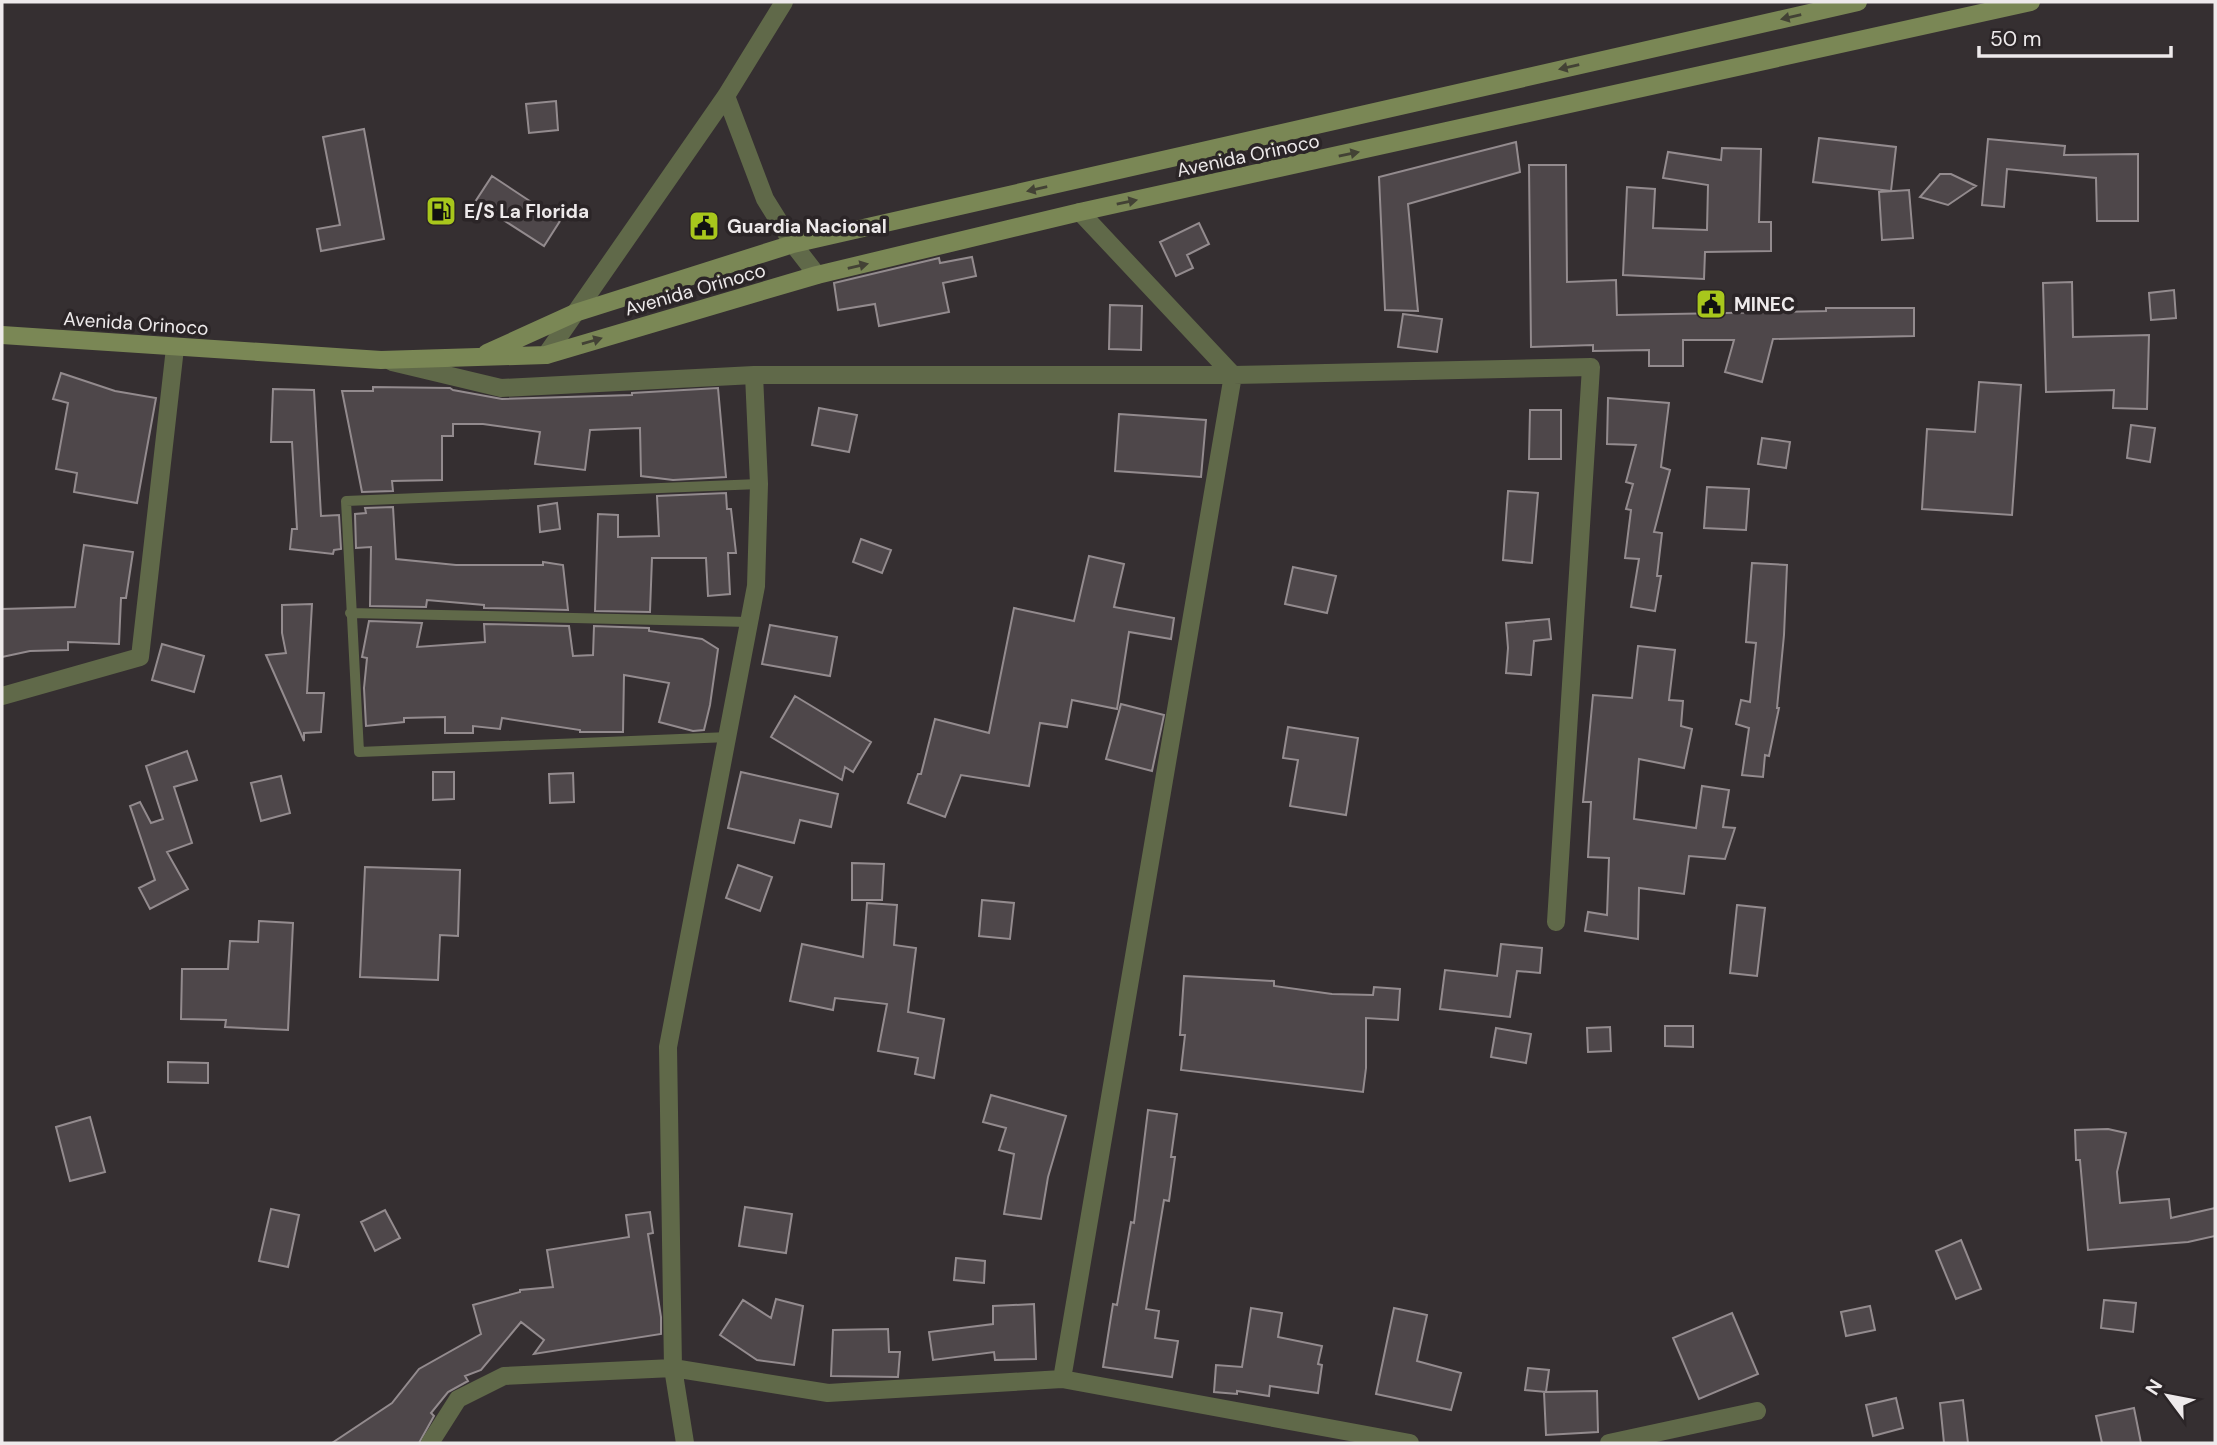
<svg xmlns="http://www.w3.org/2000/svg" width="2217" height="1445" viewBox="0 0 2217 1445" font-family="'DM Sans',sans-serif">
  <rect width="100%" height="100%" fill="#352f31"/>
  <!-- building -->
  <path fill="#4e474a" stroke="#938b8e" stroke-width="2" d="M556 101 558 130 529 133 526 104Z
    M364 129 384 239 321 251 317 229 340 225 323 137Z
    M1819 138 1896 147 1891 191 1813 182Z
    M1988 139 2065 146 2064 155 2138 154V221H2097L2096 178 2007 169 2004 207 1982 205Z
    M1516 142 1520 172 1408 204 1418 311 1385 310 1379 177Z
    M1722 148 1761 149 1759 222H1771V251L1705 252 1704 279 1623 275 1627 187 1655 189 1653 228 1707 230 1708 185 1663 178 1668 152 1721 160Z
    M1529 165H1566L1567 282 1616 280 1617 315 1826 311V308H1914V336L1773 339 1762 382 1725 372 1734 340H1683V366H1649V350L1593 351V345L1531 347Z
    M1940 174H1951L1976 186 1948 205 1920 197Z
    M492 176 560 221 544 246 475 202Z
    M1909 190 1913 238 1882 240 1879 192Z
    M1199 223 1209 244 1187 255 1193 268 1176 276 1160 242Z
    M972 257 976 276 943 283 949 312 879 326 875 304 838 310 834 283 939 258 940 263Z
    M2072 282 2073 337 2149 335 2147 409 2113 408 2114 390 2046 392 2043 283Z
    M2174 290 2176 318 2151 320 2149 293Z
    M1110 305 1142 306 1141 350 1109 349Z
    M1403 314 1442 319 1437 352 1398 347Z
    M61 373 115 391 156 398 137 503 74 492 77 473 56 469 68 403 53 399Z
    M1979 382 2021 385 2012 515 1922 509 1927 429 1975 432Z
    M373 387 450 388 453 390 502 399 632 395V393L718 388 726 477 673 480 641 476 640 428 590 430 585 470 535 464 540 432 483 424H453V436H442V480L392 481 393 491 362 492 342 391H373Z
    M273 389 314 390 321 516 339 515 341 549 334 550 333 554 290 549 292 529H297L292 442H271Z
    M1608 398 1669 403 1661 467 1670 470 1654 532 1662 533 1657 576H1661L1655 611 1631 607 1639 559 1625 558 1631 510 1626 509 1633 484 1626 482 1636 445 1607 444Z
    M819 408 857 415 849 452 812 445Z
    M1530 410H1561V459H1529Z
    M1119 414 1206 420 1201 477 1115 471Z
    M2131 425 2155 428 2150 462 2127 458Z
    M1762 438 1790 442 1786 468 1758 464Z
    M1707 487 1749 489 1746 530 1704 528Z
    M1508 491 1538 493 1532 563 1503 560Z
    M726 493 727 509H731L736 553H728L730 594 708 596 706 558H652L650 612 595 611 598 514 618 515V537L659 536 657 496Z
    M557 503 560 529 540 532 538 506Z
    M393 507 396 559 456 565H543V562L563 565 568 610 484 608V605L427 600 426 607 370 606 371 547 356 548 355 514 366 513 365 508Z
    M861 539 891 550 882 573 853 562Z
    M84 545 133 552 126 598H121L119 644 68 642V650L30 651 2 657V609L75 607Z
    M1089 556 1124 564 1114 607 1174 618 1171 639 1129 632 1117 709 1072 700 1067 727 1040 723 1029 786 961 775 945 817 908 803 918 774H921L935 719 989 733 1014 608 1074 621Z
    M1752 563 1787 565 1784 635 1777 708H1779L1769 756 1765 755 1763 777 1742 775 1749 728 1736 724 1741 700 1750 702 1756 643 1746 642Z
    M1293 567 1336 576 1327 613 1285 604Z
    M312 604 307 693H324L321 732 304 733V741L266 655 286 653 282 633V605Z
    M1549 619 1551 639 1534 641 1531 675 1506 673 1508 648 1506 623Z
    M369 621 422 623 417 647 485 642 484 624 569 626 573 656 593 655 594 626 649 628V631L702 639 718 649 710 705 704 730 693 731 659 722 669 683 624 675 623 732H580V730L502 718 500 729 473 726V733H445V717L404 718V722L366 726 364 688 367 658 362 657Z
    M770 625 837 637 830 676 762 664Z
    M162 644 204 656 194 692 152 680Z
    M1638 646 1675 650 1669 700 1683 701 1681 726 1692 729 1684 768 1639 759 1634 819 1696 828 1702 786 1729 790 1723 827 1735 828 1725 859 1689 856 1684 894 1639 888 1638 939 1585 931 1588 912 1607 915 1609 858 1588 857 1591 802H1583L1593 695 1632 698Z
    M795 696 871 742 853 772 845 767 842 780 771 737Z
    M1121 704 1164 715 1152 771 1106 759Z
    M1288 727 1358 738 1346 815 1290 806 1298 760 1283 758Z
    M187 751 197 780 174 787 192 843 167 852 188 889 150 909 139 888 155 880 130 806 140 802 151 823 163 819 146 766Z
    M433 772H454V799L433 800Z
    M741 772 838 794 831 827 800 820 794 843 728 828Z
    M573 773 574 802 550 803 549 774Z
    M281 776 290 813 261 821 251 783Z
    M852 863 884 864 882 900H852Z
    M738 865 772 877 760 911 726 898Z
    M365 867 460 870 458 936 440 935 438 980 360 977Z
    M982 900 1014 903 1010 939 979 936Z
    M867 903 897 905 894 945 916 948 908 1012 944 1019 934 1078 915 1074 918 1058 878 1051 887 1004 835 998 833 1010 790 1001 802 944 863 957Z
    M1737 905 1765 908 1757 976 1730 973Z
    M259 921 293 923 288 1030 225 1027 226 1020 181 1019 182 969H228L230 941 258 942Z
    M1501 944 1542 948 1540 973 1517 971 1510 1017 1440 1009 1445 970 1497 976Z
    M1184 976 1274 981V986L1332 994 1373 995 1374 987 1400 989 1398 1020 1366 1018V1068L1363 1092 1181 1070 1185 1035H1180Z
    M1665 1026H1693V1047L1665 1046Z
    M1610 1027 1611 1051 1588 1052 1587 1028Z
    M1496 1028 1531 1034 1526 1063 1491 1057Z
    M168 1062 208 1063V1083L168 1082Z
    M991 1095 1066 1116 1048 1177 1041 1219 1004 1214 1014 1154 999 1150 1006 1128 983 1122Z
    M1148 1110 1177 1114 1171 1157H1175L1169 1201 1164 1200 1146 1309 1159 1311 1155 1338 1178 1341 1172 1377 1103 1367 1113 1304 1117 1305 1131 1222 1134 1223Z
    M90 1117 105 1172 70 1181 56 1127Z
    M2108 1129 2126 1133 2117 1172 2120 1203 2169 1199 2171 1218 2215 1208V1236L2188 1242 2088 1250 2080 1160H2076L2075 1130Z
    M745 1207 792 1214 786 1253 739 1246Z
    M271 1209 299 1215 288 1267 259 1261Z
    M385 1210 400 1238 375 1251 361 1222Z
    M650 1212 653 1233 648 1234 661 1317V1334L534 1354 544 1340 521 1322 481 1370 465 1376 468 1381 448 1392 431 1413 434 1416 419 1443H332L392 1403 419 1369 481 1334 473 1305 520 1292V1290L553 1287 547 1250 629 1237 626 1215Z
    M1961 1240 1981 1289 1956 1299 1936 1251Z
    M956 1258 985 1261 984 1283 954 1280Z
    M776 1299 803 1306 794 1365 757 1360 720 1335 743 1300 771 1318Z
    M2104 1300 2136 1303 2133 1332 2101 1328Z
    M1034 1304 1036 1359 995 1360 994 1352 933 1360 929 1332 993 1324V1306Z
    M1870 1306 1875 1330 1846 1336 1841 1312Z
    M1251 1308 1282 1313 1278 1337 1322 1346 1318 1364 1322 1365 1318 1393 1270 1386 1269 1396 1237 1391V1394L1214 1392 1216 1365 1242 1367Z
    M1394 1308 1427 1315 1417 1361 1461 1373 1451 1410 1376 1394Z
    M1732 1313 1758 1374 1699 1399 1673 1338Z
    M888 1329 889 1352H900L898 1377 831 1376 833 1330Z
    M1528 1368 1549 1370 1546 1392 1525 1390Z
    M1597 1391 1598 1432 1546 1435 1544 1392Z
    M1896 1398 1903 1428 1873 1436 1866 1405Z
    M1963 1400 1968 1443H1944L1940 1403Z
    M2134 1408 2141 1443H2102L2096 1416Z"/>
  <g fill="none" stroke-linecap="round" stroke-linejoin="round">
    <!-- lane -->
    <path stroke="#606949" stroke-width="10" d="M350 613 749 622
      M729 737 359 752 346 501 759 484"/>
    <!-- street -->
    <path stroke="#606949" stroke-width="18" d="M726 96 765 199 793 244 817 275
      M546 355 726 96 784 2
      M392 362 501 388 754 375H1233L1591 367 1556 922
      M2 696 140 657 175 348
      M1062 1379 1233 375 1080 212
      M430 1443 458 1399 504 1376 673 1368 828 1393 1062 1379 1410 1443
      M685 1443 673 1368 668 1047 756 586 759 484 754 375
      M1609 1443 1757 1411"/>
    <!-- secondary -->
    <path stroke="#7a8755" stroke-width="18" d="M2 335 381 360 546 355 817 275 1080 212 2031 2
      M487 353 575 313 793 244 1858 2"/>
  </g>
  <!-- one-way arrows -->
  <defs><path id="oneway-solid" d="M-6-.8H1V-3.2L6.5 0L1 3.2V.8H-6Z" transform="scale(1.75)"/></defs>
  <g fill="#434235">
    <use href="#oneway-solid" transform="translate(1791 17) rotate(167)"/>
    <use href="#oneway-solid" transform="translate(1569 67) rotate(167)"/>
    <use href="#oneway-solid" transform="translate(1349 154) rotate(-12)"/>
    <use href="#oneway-solid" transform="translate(1037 189) rotate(167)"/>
    <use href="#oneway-solid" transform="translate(1127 202) rotate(-12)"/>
    <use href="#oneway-solid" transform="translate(858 266) rotate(-13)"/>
    <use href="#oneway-solid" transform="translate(592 341) rotate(-16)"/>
  </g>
  <!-- icons -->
  <defs>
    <g id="fuel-square" transform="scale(1.575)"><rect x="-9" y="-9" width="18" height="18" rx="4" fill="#a8c71c" stroke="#2b2527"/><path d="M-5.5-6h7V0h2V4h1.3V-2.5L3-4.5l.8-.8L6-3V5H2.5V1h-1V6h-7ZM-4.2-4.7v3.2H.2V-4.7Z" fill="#111"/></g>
    <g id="civic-square" transform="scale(1.575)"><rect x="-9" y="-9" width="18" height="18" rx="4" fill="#a8c71c" stroke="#2b2527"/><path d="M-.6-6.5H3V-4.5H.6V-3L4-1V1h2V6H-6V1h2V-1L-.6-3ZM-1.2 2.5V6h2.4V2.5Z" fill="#111"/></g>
  </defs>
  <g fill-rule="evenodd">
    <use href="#fuel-square" x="441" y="211"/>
    <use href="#civic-square" x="704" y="226"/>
    <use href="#civic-square" x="1711" y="304"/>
  </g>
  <g text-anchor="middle" stroke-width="7" stroke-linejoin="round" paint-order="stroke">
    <!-- street labels -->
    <g font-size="19" fill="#eeeaeb" stroke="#2b2527">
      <text transform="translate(1248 155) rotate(-12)" y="7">Avenida Orinoco</text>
      <text transform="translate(695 289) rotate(-16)" y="7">Avenida Orinoco</text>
      <text transform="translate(136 323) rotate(4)" y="7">Avenida Orinoco</text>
    </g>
    <!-- poi labels -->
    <g font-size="19" font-weight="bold" fill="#eeeaeb" stroke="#2b2527" text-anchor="start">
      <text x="464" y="218">E/S La Florida</text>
      <text x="727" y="233">Guardia Nacional</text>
      <text x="1734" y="311">MINEC</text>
    </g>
  </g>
  <!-- border -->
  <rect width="2217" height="1445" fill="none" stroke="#eeeaeb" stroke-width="7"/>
  <!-- north arrow -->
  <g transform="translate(2168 1396) rotate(302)" stroke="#2b2527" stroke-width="5" paint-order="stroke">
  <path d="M0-5L12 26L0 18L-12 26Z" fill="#eeeaeb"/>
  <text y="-10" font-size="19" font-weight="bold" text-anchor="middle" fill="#eeeaeb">N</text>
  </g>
  <!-- scale -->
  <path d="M1979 46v10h192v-10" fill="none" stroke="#eeeaeb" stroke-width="3.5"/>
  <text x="1990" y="46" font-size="21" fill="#eeeaeb" stroke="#2b2527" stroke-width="5" paint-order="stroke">50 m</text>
</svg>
